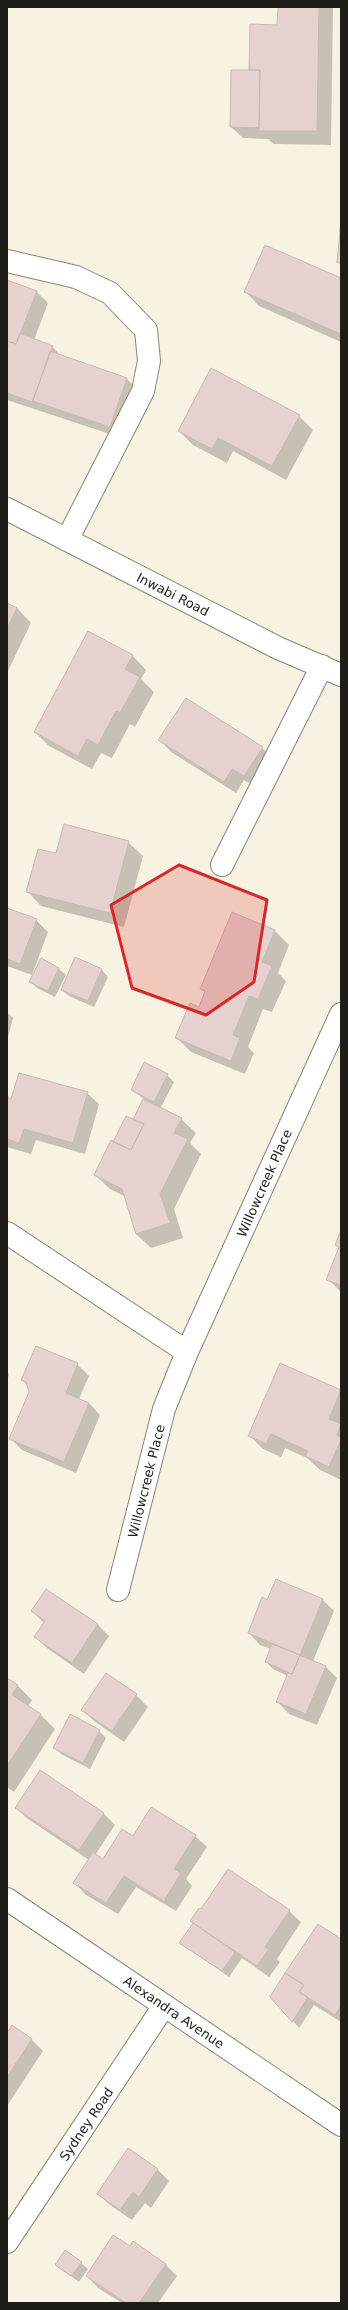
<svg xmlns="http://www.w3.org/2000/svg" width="348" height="2310" viewBox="0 0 348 2310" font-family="'DejaVu Sans',sans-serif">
  <rect width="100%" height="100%" fill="#f8f2e2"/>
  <!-- shadow -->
  <path fill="#0003" d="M279 7H333L331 145 274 144 268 139 243 138 231 127 252 71 278 26Z
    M341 279V342L259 306 245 291Z
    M7 281 36 291 48 303 34 340 52 346 62 357 127 379 139 391 122 438 7 400Z
    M299 416 313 430 286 480 233 451 227 463 193 445 179 431Z
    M7 604 17 608 31 623 7 673Z
    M132 655 146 670 141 679 154 692 135 727 130 724 112 758 101 753 92 769 49 746 35 732Z
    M160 740 262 748 274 759 256 787 244 780 236 793 171 752Z
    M128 842 143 856 124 927 41 906 27 891 57 855Z
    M7 909 36 920 48 932 32 975 7 966Z
    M232 913 275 931 289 945 278 973 286 981 272 1012 263 1009 248 1047 254 1053 245 1074 191 1052 177 1038 199 1008 205 993 201 988Z
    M76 959 102 970 108 977 94 1007 69 996 62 990Z
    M41 960 59 969 66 975 55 997 37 988 30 981Z
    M7 1012 13 1018 7 1041Z
    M167 1075 174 1082 160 1109 181 1119 196 1133 190 1143 201 1154 174 1209 183 1238 151 1248 136 1234 126 1197 110 1189 95 1175 114 1143 134 1121 144 1099 132 1090Z
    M87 1093 99 1104 85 1154 36 1140 31 1154 7 1147V1098L12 1100Z
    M341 1233V1292L328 1279 340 1249 336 1245Z
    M77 1364 89 1376 79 1399 89 1403 100 1415 76 1473 22 1450 11 1439 30 1392 28 1385 22 1380Z
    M280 1364 341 1391V1480L320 1470 307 1458 285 1448 281 1457 263 1449 249 1435Z
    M7 1372 9 1374 7 1381Z
    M46 1590 98 1625 109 1636 84 1674 47 1648 35 1637 44 1623 32 1611Z
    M322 1599 334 1611 313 1661 326 1667 337 1678 317 1725 289 1714 278 1702 288 1676 273 1669 266 1662 271 1649 260 1645 249 1633 268 1601Z
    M106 1675 136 1695 148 1707 124 1742 94 1721 82 1710Z
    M7 1679 18 1686 32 1700 28 1707 41 1715 55 1729 14 1792 7 1787Z
    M99 1731 106 1738 90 1769 61 1754 54 1747Z
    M40 1772 104 1814 115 1825 95 1855 104 1860 133 1838 195 1836 207 1847 186 1879 192 1886 176 1911 136 1887 118 1914 86 1895 75 1883 89 1860 28 1819 16 1808Z
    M201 1911H289L301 1922 277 1959 280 1962 269 1977 242 1958 229 1977 181 1943Z
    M341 1940V2022L314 2005 299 2028 272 1997Z
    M7 2035 31 2039 43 2051 7 2106Z
    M129 2150 158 2170 169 2181 151 2208 145 2203 132 2220 110 2205 98 2194Z
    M130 2248 165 2264 177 2276 158 2303H122L98 2288 87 2276Z
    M81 2263 88 2269 79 2282 56 2265Z"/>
  <!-- building -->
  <path fill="#e5d1cd" stroke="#cbb9b4" d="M278 7H319L317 131H259L260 70H249L250 24 277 25Z
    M231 70H260L259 128 230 127Z
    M341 220V263H337Z
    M265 245 341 278V334L244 292Z
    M7 280 37 291 16 344 7 341Z
    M20 333 53 346 32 402 7 393V341L16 344Z
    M50 351 127 378 110 427 33 401Z
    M211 368 300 415 272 466 218 438 212 449 178 431Z
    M7 603 17 608 7 629Z
    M88 631 133 655 125 669 140 677 120 713 116 711 98 745 87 739 78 756 34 732Z
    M186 698 263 747 244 776 232 769 224 782 158 740Z
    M64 824 129 841 110 913 26 892 38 849 56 853Z
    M7 908 37 919 20 964 7 959Z
    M232 912 275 930 262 962 272 966 258 999 249 996 233 1035 240 1038 231 1061 175 1038 190 1003 199 1007 205 991 200 989Z
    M75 957 102 969 88 1001 61 990Z
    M41 958 59 968 48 991 29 982Z
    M144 1062 168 1074 154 1102 131 1090Z
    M19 1073 88 1092 73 1143 24 1129 19 1143 7 1139V1097L11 1099Z
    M143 1099 182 1118 174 1133 188 1139 160 1194 170 1223 136 1234 122 1189 94 1175 111 1140 131 1150 144 1124 133 1120Z
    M126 1116 144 1124 131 1150 113 1142Z
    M341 1230V1285L326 1280 339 1247 335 1245Z
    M36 1346 78 1363 66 1393 89 1403 64 1462 9 1439 29 1392 26 1382 21 1380Z
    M280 1363 341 1390 329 1419 341 1424 337 1435 341 1437V1440L329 1467 305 1456 308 1451 271 1434 266 1444 248 1436Z
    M276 1579 323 1599 300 1655 248 1633 262 1597 267 1600Z
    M46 1589 98 1624 72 1663 34 1637 45 1621 31 1611Z
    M272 1644 300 1655 292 1674 265 1662Z
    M300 1655 326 1666 306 1714 276 1702 288 1673 292 1674Z
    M106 1673 137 1694 112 1731 81 1710Z
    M7 1678 18 1685 12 1695 41 1714 7 1766Z
    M70 1714 100 1730 83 1763 53 1748Z
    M40 1770 104 1813 79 1850 15 1808Z
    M151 1807 196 1835 174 1869 181 1873 164 1901 124 1876 106 1903 73 1883 93 1852 103 1859 122 1829 133 1836Z
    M228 1869 290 1910 265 1947 269 1949 257 1966 190 1921 199 1908 201 1909Z
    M193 1923 235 1952 222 1971 179 1943Z
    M318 1924 341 1939V2006L335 2015 299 1992 304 1985 285 1973Z
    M285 1973 304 1985 299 1992 308 1997 292 2022 270 1997Z
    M12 2025 32 2039 7 2077V2033Z
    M128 2148 158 2169 139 2197 133 2192 120 2210 97 2194Z
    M113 2235 130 2246 133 2241 166 2264 139 2303H126L86 2276Z
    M65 2250 82 2262 71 2276 55 2265Z"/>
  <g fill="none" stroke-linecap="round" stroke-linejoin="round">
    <!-- minor casing -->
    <g stroke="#8b8577" stroke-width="24">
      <path id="minor" d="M7 261 76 277 110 293 146 330 149 361 143 391 67 540
        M7 509 278 648 341 675
        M222 865 322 666
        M7 1233 187 1352
        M118 1590 164 1409 187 1352 341 1014
        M7 1899 341 2125
        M7 2242 164 2006"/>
    </g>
    <!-- minor -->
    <use href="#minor" stroke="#fff" stroke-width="22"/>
  </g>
  <!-- marked area -->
  <path fill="#d62828" fill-opacity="0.2" stroke="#d62828" stroke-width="3" stroke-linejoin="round" d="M179 865 267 900 254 982 206 1015 132 988 111 905Z"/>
  <g text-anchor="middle" stroke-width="3" stroke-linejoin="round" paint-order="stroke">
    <!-- street labels -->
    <g font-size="13" fill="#1f1d17" stroke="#fff">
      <text transform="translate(173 594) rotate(27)" y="5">Inwabi Road</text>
      <text transform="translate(264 1183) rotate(-66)" y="5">Willowcreek Place</text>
      <text transform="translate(146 1481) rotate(-76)" y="5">Willowcreek Place</text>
      <text transform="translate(174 2012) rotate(34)" y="5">Alexandra Avenue</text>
      <text transform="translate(86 2124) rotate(-56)" y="5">Sydney Road</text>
    </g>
  </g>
  <!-- border -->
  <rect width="348" height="2310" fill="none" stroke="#1f1d17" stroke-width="16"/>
</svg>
